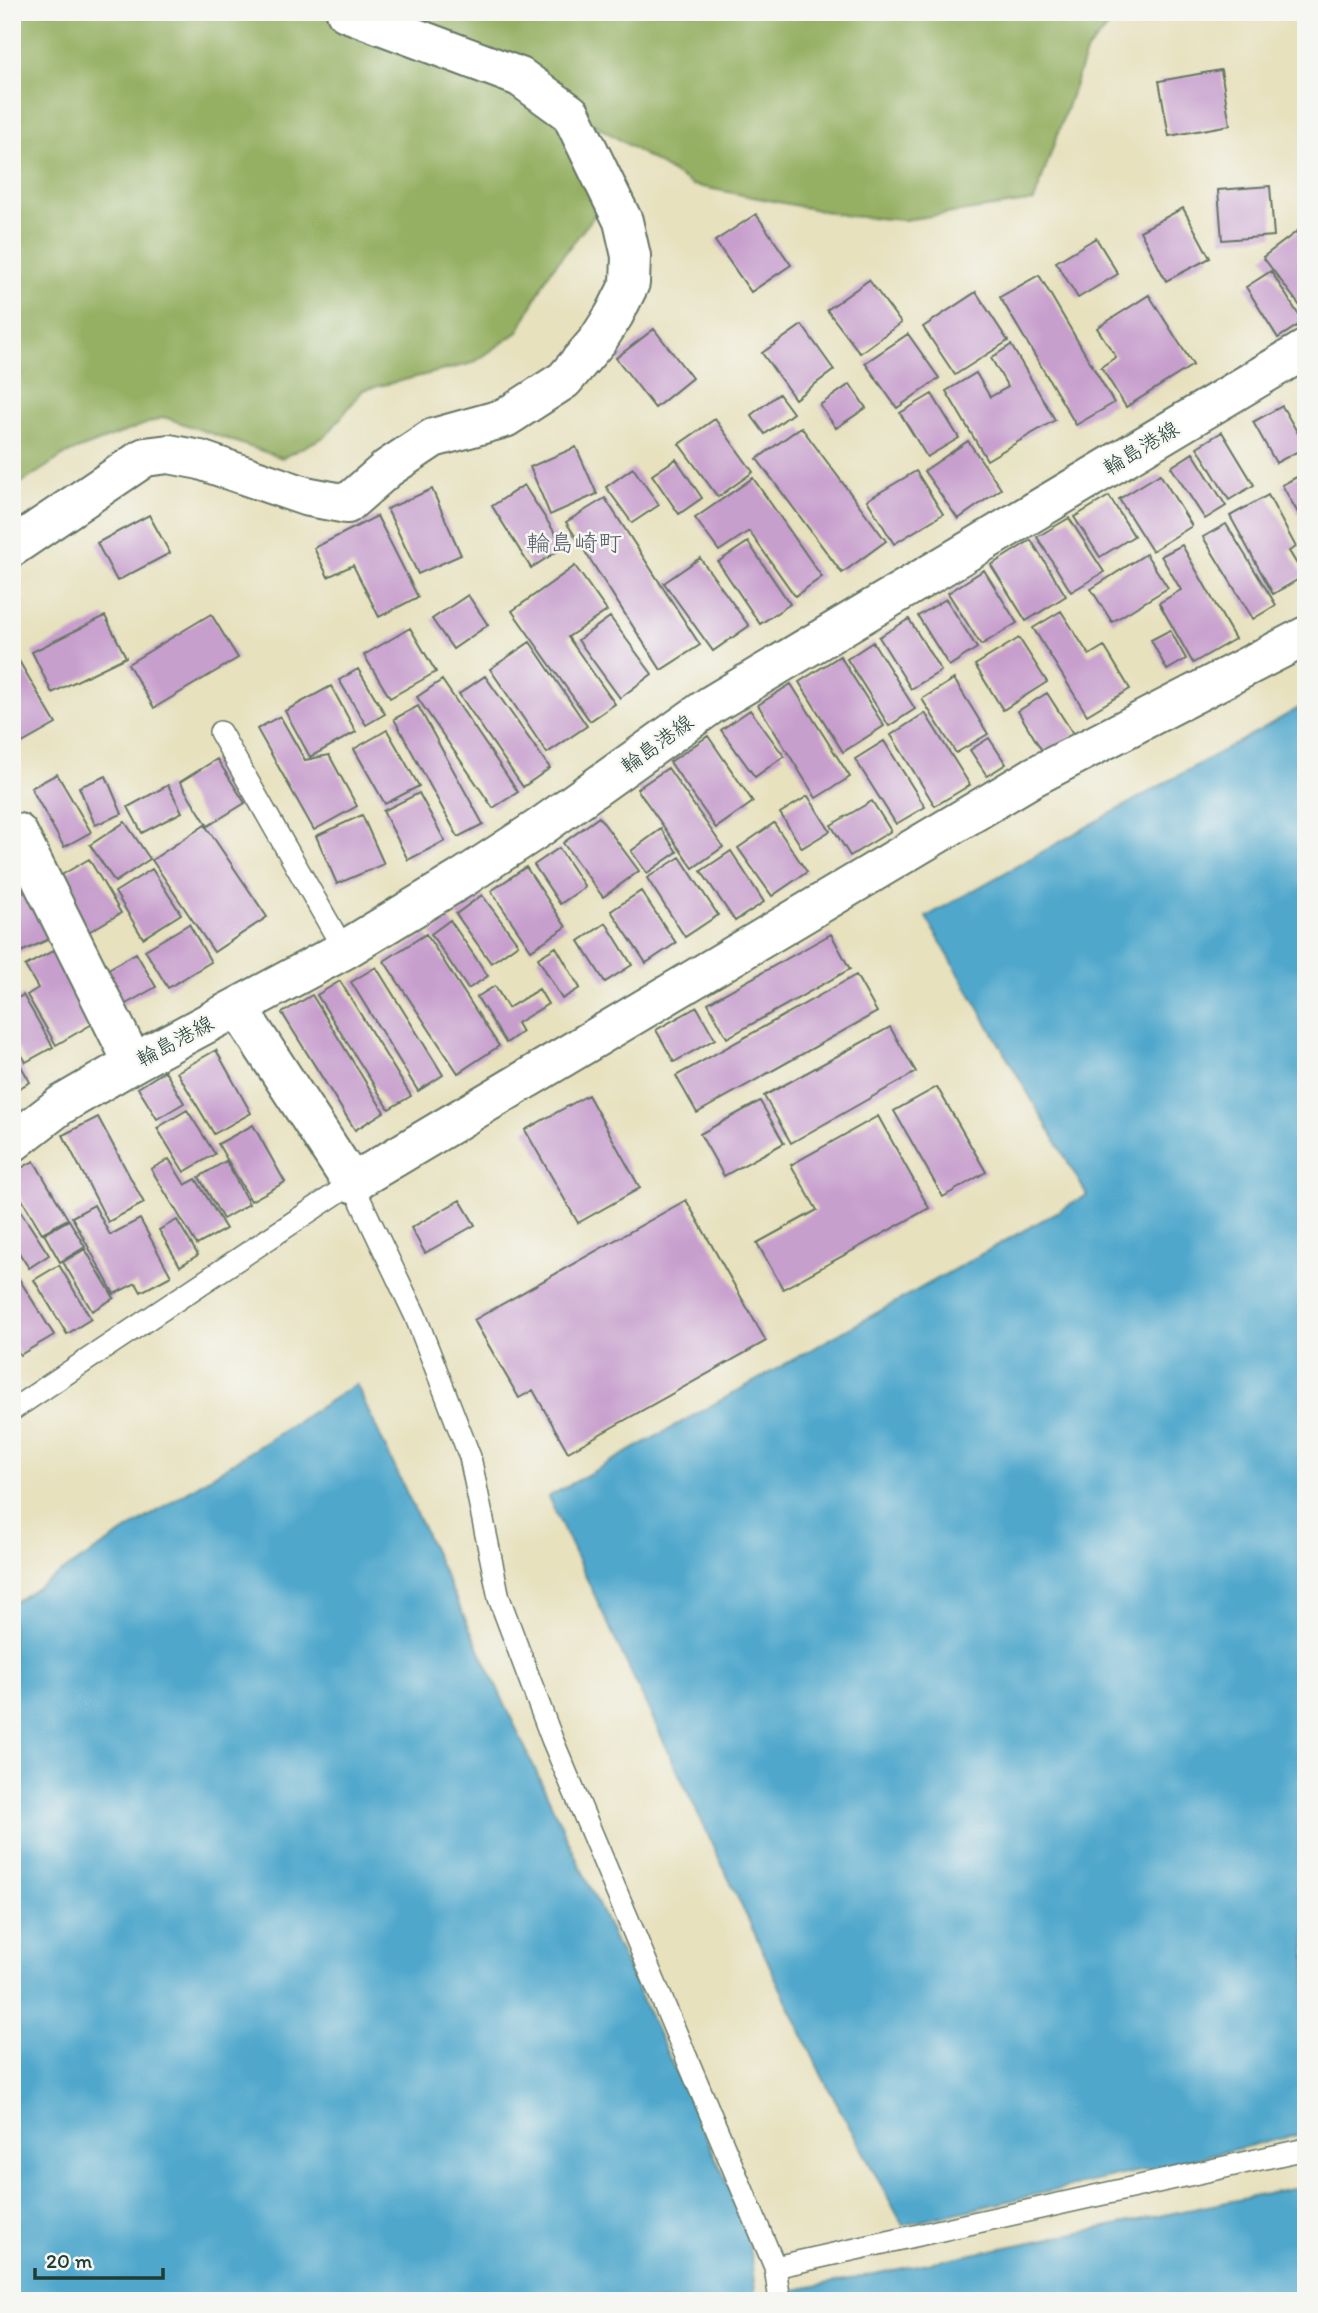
<svg xmlns="http://www.w3.org/2000/svg" width="1318" height="2313" viewBox="0 0 1318 2313" font-family="Itim,'Klee One',sans-serif">
  <rect width="100%" height="100%" fill="#f6f6f2"/>
  <filter id="ink" filterUnits="userSpaceOnUse"><feTurbulence type="fractalNoise" baseFrequency=".0143" numOctaves="2"/><feDisplacementMap in="SourceGraphic" scale="14" xChannelSelector="R" yChannelSelector="G"/><feConvolveMatrix kernelMatrix="1 2 1 2 8 2 1 2 1" color-interpolation-filters="sRGB"/></filter>
  <filter id="wash" filterUnits="userSpaceOnUse"><feTurbulence type="fractalNoise" baseFrequency=".00686" numOctaves="4" result="noise"/><feDisplacementMap in="SourceGraphic" scale="28" xChannelSelector="R" yChannelSelector="G"/><feGaussianBlur stdDeviation="1.57" result="paint"/><feColorMatrix in="noise" values="0 0 0 0 0 0 0 0 0 0 0 0 0 0 0 0 0 1.4 0 .05"/><feComposite in="paint" operator="in"/></filter>
  <g filter="url(#wash)">
    <rect width="100%" height="100%" fill="#e7e1be"/>
    <!-- forest -->
    <path fill="#95b063" stroke="#5a764c" stroke-width="2" d="M12 12H1122L1087 50 1034 201 904 220 848 216 693 185 594 124 618 186 549 273 518 332 473 363 363 390 326 436 282 458 164 417 66 454 12 489Z"/>
    <!-- water -->
    <path fill="#4fa7cc" stroke="#377280" stroke-width="2" d="M1306 704V2133L903 2225 823 2078 548 1497 1087 1195 926 917Z
      M356 1384 746 2223 756 2298 1306 2186V2301H12V1604Z"/>
    <g id="blocks">
      <!-- building -->
      <path fill="#c79fcd" d="M1221 70 1230 125 1169 136 1159 81Z
        M1270 186 1274 236 1222 240 1218 190Z
        M1183 208 1210 258 1166 281 1140 231Z
        M756 214 791 265 751 292 715 241Z
        M1299 230 1306 239V314L1263 257Z
        M1096 238 1118 274 1078 298 1056 262Z
        M1271 271 1303 322 1278 338 1246 287Z
        M1039 275 1114 403 1076 425 1000 297Z
        M869 280 901 323 860 353 827 310Z
        M976 292 1008 341 955 375 923 327Z
        M1149 295 1193 365 1126 407 1101 367 1116 357 1097 328Z
        M802 325 834 370 795 399 762 353Z
        M654 329 692 378 655 408 616 358Z
        M908 334 939 378 897 408 865 363Z
        M1011 345 1055 420 987 460 946 391 976 373 990 397 1008 387 991 358Z
        M850 384 866 408 836 428 820 405Z
        M779 394 793 413 765 434 751 415Z
        M932 394 959 438 927 457 900 413Z
        M1282 406 1306 447 1276 463 1253 422Z
        M715 419 753 472 718 497 679 444Z
        M801 427 886 541 842 573 757 459Z
        M1222 432 1254 485 1229 500 1197 447Z
        M968 441 1001 489 958 519 924 471Z
        M576 447 597 494 550 515 530 467Z
        M1193 453 1226 506 1205 519 1171 467Z
        M676 459 702 498 679 514 652 475Z
        M633 468 659 505 632 523 606 487Z
        M916 471 943 514 894 544 867 500Z
        M1306 472V527L1282 485Z
        M1160 474 1192 526 1152 551 1119 499Z
        M753 478 822 577 795 596 749 531 719 551 695 518Z
        M524 485 564 547 531 568 492 506Z
        M432 489 461 555 418 574 387 509Z
        M1268 495 1296 547 1289 551 1304 576 1273 594 1230 516Z
        M1109 496 1134 536 1100 557 1074 517Z
        M605 498 700 645 661 670 566 522Z
        M149 515 170 553 117 581 97 543Z
        M377 516 418 597 379 617 353 565 328 577 314 548Z
        M1069 518 1104 572 1071 592 1037 537Z
        M1226 524 1276 605 1253 619 1203 537Z
        M1031 540 1066 596 1026 621 991 565Z
        M748 542 790 604 760 624 718 562Z
        M1182 545 1235 639 1193 663 1159 603 1181 590 1161 556Z
        M1146 554 1168 588 1112 622 1091 589Z
        M700 558 749 626 713 651 664 583Z
        M575 566 607 611 568 637 615 704 590 721 512 611Z
        M984 570 1017 623 981 645 948 593Z
        M468 595 488 625 453 649 432 619Z
        M946 599 977 648 949 666 918 616Z
        M1061 611 1089 655 1104 646 1130 689 1087 715 1033 628Z
        M211 614 238 658 154 708 128 664Z
        M105 616 126 657 52 693 32 652Z
        M610 617 652 674 620 698 578 640Z
        M909 619 941 671 911 689 879 637Z
        M410 628 436 672 390 698 364 655Z
        M1170 630 1186 659 1167 670 1151 640Z
        M1019 638 1047 682 1003 710 975 665Z
        M530 642 587 726 547 753 490 669Z
        M873 642 915 709 889 726 847 659Z
        M12 649 56 724 15 747 12 743Z
        M840 656 884 726 843 752 799 682Z
        M358 669 385 714 366 725 339 680Z
        M485 676 550 768 523 787 459 694Z
        M954 679 988 734 956 753 922 699Z
        M442 680 518 792 493 808 417 697Z
        M791 684 850 777 816 798 758 705Z
        M331 686 356 732 310 757 285 711Z
        M1047 693 1074 735 1044 754 1018 711Z
        M418 706 483 824 458 837 394 719Z
        M750 710 784 756 755 777 721 730Z
        M925 713 970 785 935 806 891 735Z
        M280 716 305 760 329 755 357 806 314 830 257 729Z
        M387 730 419 786 385 804 354 749Z
        M708 736 753 802 716 828 670 762Z
        M989 738 1006 764 987 776 970 750Z
        M884 741 925 807 896 824 855 759Z
        M217 759 245 803 208 826 180 782Z
        M668 768 723 847 693 868 637 789Z
        M57 774 91 832 64 847 31 788Z
        M106 776 122 814 95 825 79 787Z
        M168 785 182 812 142 833 128 807Z
        M419 793 445 841 408 860 383 811Z
        M808 796 830 831 802 848 780 813Z
        M872 801 891 831 850 856 831 825Z
        M362 815 384 864 337 884 316 836Z
        M599 817 639 871 603 897 563 843Z
        M125 822 150 859 115 882 90 845Z
        M774 823 807 872 772 896 738 848Z
        M205 825 267 917 214 952 152 860Z
        M661 829 677 852 647 873 631 851Z
        M559 848 585 887 560 904 534 865Z
        M731 851 764 902 735 921 701 871Z
        M680 857 718 915 685 937 647 878Z
        M89 859 121 913 85 934 53 880Z
        M526 867 566 927 531 950 491 891Z
        M152 869 181 914 143 938 115 892Z
        M32 889 54 937 12 956V897Z
        M641 891 676 943 646 963 611 911Z
        M482 895 518 944 491 963 456 914Z
        M450 920 488 976 468 989 431 934Z
        M606 923 632 965 605 982 579 941Z
        M189 924 211 962 168 988 145 950Z
        M426 934 499 1046 458 1073 384 961Z
        M831 934 850 969 727 1038 708 1003Z
        M60 947 101 1019 56 1045 27 995 38 988 25 966Z
        M556 947 580 988 562 999 538 958Z
        M136 953 156 987 117 1009 98 975Z
        M376 967 443 1075 418 1091 351 982Z
        M856 975 877 1012 697 1113 676 1076Z
        M340 981 411 1096 389 1109 317 995Z
        M495 986 508 1008 539 989 548 1004 517 1023 522 1032 506 1043 477 997Z
        M23 995 53 1047 26 1062 12 1039V1001Z
        M312 995 384 1112 355 1130 282 1013Z
        M697 1007 715 1039 674 1062 656 1030Z
        M890 1027 916 1072 791 1143 764 1096Z
        M12 1050 30 1082 12 1092Z
        M216 1050 251 1113 214 1134 177 1072Z
        M165 1071 184 1103 157 1119 138 1088Z
        M937 1087 986 1172 943 1197 894 1111Z
        M588 1095 640 1188 578 1223 525 1130Z
        M760 1101 784 1143 724 1176 700 1134Z
        M187 1110 215 1154 184 1172 157 1128Z
        M878 1116 929 1208 783 1289 757 1243 817 1210 791 1165Z
        M98 1117 144 1203 108 1222 63 1135Z
        M253 1125 285 1182 251 1201 218 1144Z
        M169 1159 185 1185 196 1179 226 1229 197 1245 151 1169Z
        M34 1161 68 1219 42 1233 12 1183V1173Z
        M226 1161 249 1204 223 1219 199 1177Z
        M12 1198 49 1255 29 1268 12 1242Z
        M460 1200 475 1225 425 1253 411 1228Z
        M686 1200 766 1341 568 1452 533 1390 519 1398 474 1320Z
        M94 1205 110 1235 140 1219 171 1276 141 1292 136 1283 114 1294 72 1217Z
        M69 1220 85 1247 60 1262 44 1234Z
        M177 1220 198 1255 180 1266 159 1230Z
        M85 1249 114 1298 92 1311 63 1262Z
        M59 1265 91 1319 67 1334 34 1280Z
        M16 1274 54 1335 20 1355 12 1342V1276Z"/>
    </g>
  </g>
  <g filter="url(#ink)">
    <use href="#blocks" fill-opacity="0" stroke="#657664" stroke-width="2"/>
    <g fill="none" stroke-linecap="round" stroke-linejoin="round">
      <!-- service casing -->
      <g stroke="#657664" stroke-width="24">
        <path id="service" d="M220 732 344 950
          M12 1410 352 1183 415 1315 470 1457 499 1598 552 1739 775 2267 1306 2149
          M775 2267 780 2301"/>
      </g>
      <!-- minor casing -->
      <g stroke="#657664" stroke-width="42">
        <path id="minor" d="M12 547 145 457 169 454 200 460 305 496 347 504 388 468 433 438 505 418 564 380 598 340 614 315 630 283 631 256 623 221 571 114 520 77 346 12
          M18 833 133 1063
          M238 1008 352 1183 1033 777 1306 636"/>
      </g>
      <!-- secondary casing -->
      <g stroke="#657664" stroke-width="42">
        <path id="secondary" d="M12 1143 61 1105 133 1063 344 950 461 879 539 828 711 705 1306 349"/>
      </g>
      <!-- service -->
      <use href="#service" stroke="#fff" stroke-width="21"/>
      <!-- minor -->
      <use href="#minor" stroke="#fff" stroke-width="38"/>
      <!-- secondary -->
      <use href="#secondary" stroke="#fff" stroke-width="38"/>
    </g>
  </g>
  <g text-anchor="middle" stroke-width="5" stroke-linejoin="round" paint-order="stroke">
    <!-- street labels -->
    <g font-size="21" fill="#1f3d34" stroke="#f6f6f2">
      <text transform="translate(1141 448) rotate(-31)" y="7">輪島港線</text>
      <text transform="translate(657 744) rotate(-36)" y="7">輪島港線</text>
      <text transform="translate(175 1041) rotate(-28)" y="7">輪島港線</text>
    </g>
    <!-- quarter labels -->
    <g font-size="24" fill="#5a5f6a" stroke="#f6f6f2">
      <text x="574" y="551">輪島崎町</text>
    </g>
  </g>
  <!-- margin -->
  <rect width="1318" height="2313" fill="none" stroke="#f6f6f2" stroke-width="42"/>
  <!-- scale -->
  <path d="M35 2268v10h128v-10" fill="none" stroke="#1f3d34" stroke-width="3.5"/>
  <text x="46" y="2268" font-size="21" fill="#1f3d34" stroke="#f6f6f2" stroke-width="5" paint-order="stroke">20 m</text>
</svg>
